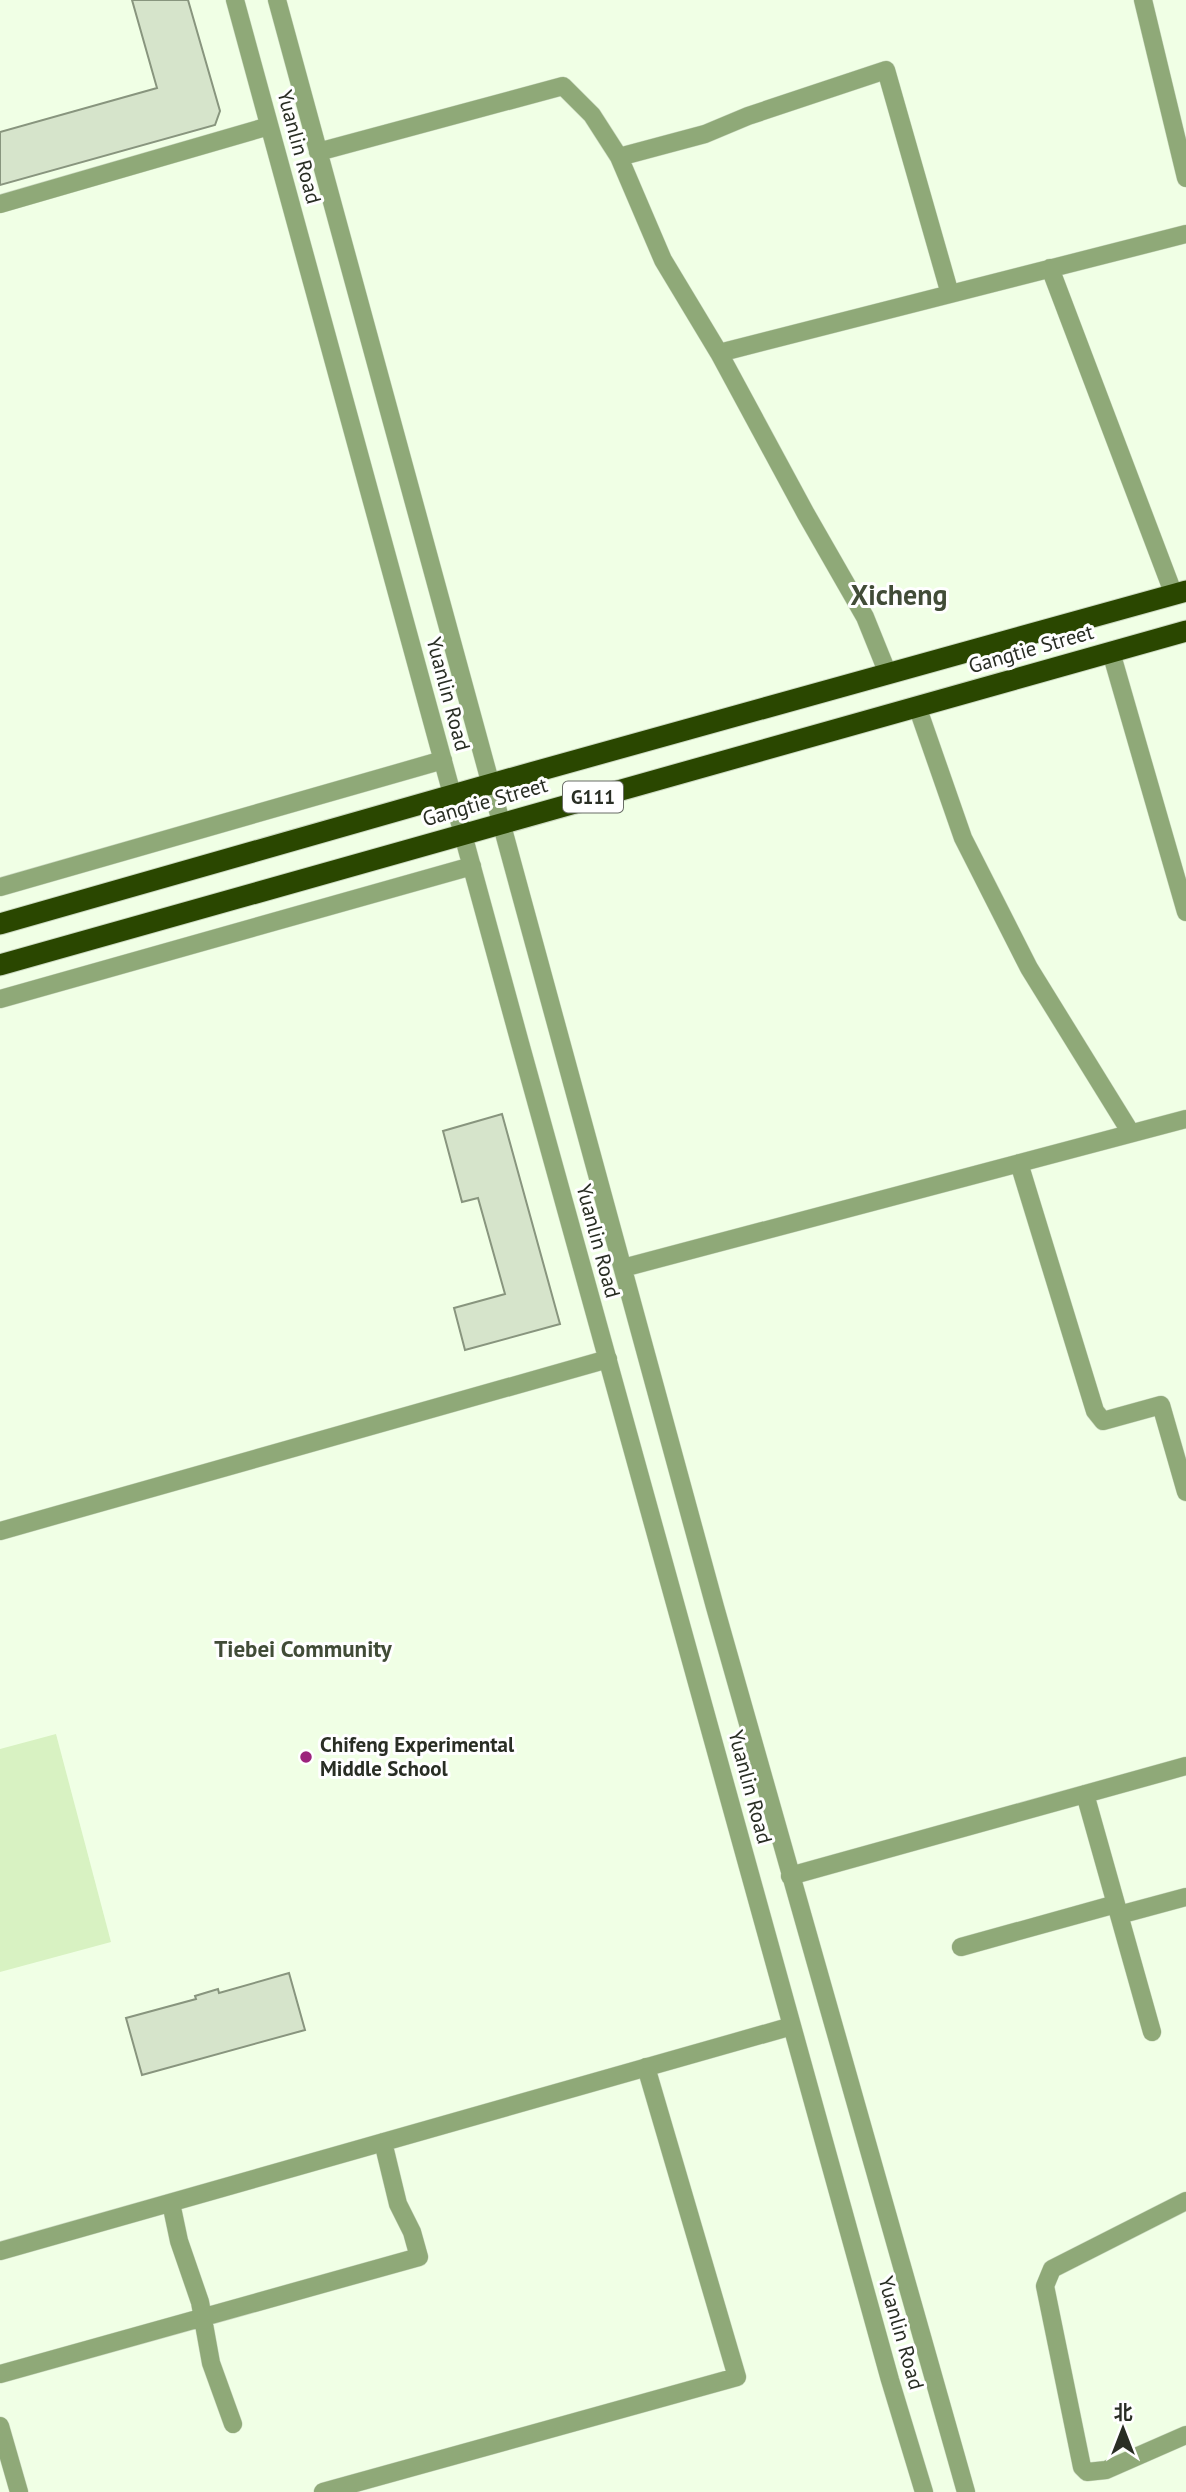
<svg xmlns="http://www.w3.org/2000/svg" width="1186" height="2492" viewBox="0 0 1186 2492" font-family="'PT Sans','Noto Sans SC',sans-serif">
  <rect width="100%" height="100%" fill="#f0ffe5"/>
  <!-- green -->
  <path fill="#d8f2c2" d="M56 1734 111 1942 0 1972V1749Z"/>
  <!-- building -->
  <path fill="#d6e4cb" stroke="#88957e" stroke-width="2" d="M132 0H188L220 111 215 125 0 185V132L157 88Z
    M502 1114 560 1324 465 1350 454 1308 505 1294 478 1198 462 1202 443 1131Z
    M289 1973 305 2030 142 2075 126 2018 196 1999 195 1996 218 1989 219 1993Z"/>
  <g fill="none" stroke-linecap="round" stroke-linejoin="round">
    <!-- minor casing -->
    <g stroke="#ccd9c2" stroke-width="19">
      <path id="minor" d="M235 0 520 1043 890 2380 924 2492
        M277 0 715 1607 966 2492
        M1143 0 1186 178
        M318 152 563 86 592 115 619 157 663 260 719 353 806 514 865 617 888 674
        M619 157 705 134 748 116 886 70 950 294
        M0 204 269 126
        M1050 268 1174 595
        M719 353 1186 234
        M1111 652 1186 912
        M917 706 963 838 1029 968 1131 1133
        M0 887 443 760
        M0 999 472 866
        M1019 1163 1095 1411 1103 1421 1161 1405 1186 1492
        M623 1268 1186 1119
        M0 1531 608 1359
        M1085 1794 1152 2032
        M790 1876 1186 1766
        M1119 1915 1186 1897
        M961 1947 1116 1904
        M1186 2201 1052 2269 1045 2286 1082 2467 1087 2472 1106 2470 1186 2435
        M171 2203 179 2241 200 2302 211 2363 233 2424
        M0 2251 792 2026
        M0 2374 419 2257 412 2232 398 2204 383 2142
        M0 2426 19 2492
        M323 2492 737 2377 646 2067"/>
    </g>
    <!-- highway casing -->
    <g stroke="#ccd9c2" stroke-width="23">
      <path id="highway" d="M0 924 491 784 1186 591
        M0 965 1186 631"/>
    </g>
    <!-- minor -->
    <use href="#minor" stroke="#8fa978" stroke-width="18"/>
    <!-- highway -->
    <use href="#highway" stroke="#2a4700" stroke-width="21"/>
  </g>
  <!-- markers -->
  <circle fill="#9c237c" stroke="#fff" stroke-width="2.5" cx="306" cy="1757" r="7"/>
  <g text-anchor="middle" stroke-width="6" stroke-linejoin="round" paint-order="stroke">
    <!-- shield labels -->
    <rect fill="#fff" stroke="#696d66" stroke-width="2" x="563" y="781.5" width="60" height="31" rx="5"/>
    <g font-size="19" font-weight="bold" fill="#292e24">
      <text x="593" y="804">G111</text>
    </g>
    <!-- street labels -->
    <g font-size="21" fill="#292e24" stroke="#fff">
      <text transform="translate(299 147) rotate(75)" y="7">Yuanlin Road</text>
      <text transform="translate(1031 649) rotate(-16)" y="7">Gangtie Street</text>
      <text transform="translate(448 694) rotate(75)" y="7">Yuanlin Road</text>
      <text transform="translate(485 802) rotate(-16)" y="7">Gangtie Street</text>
      <text transform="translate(598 1241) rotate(75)" y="7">Yuanlin Road</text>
      <text transform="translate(750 1787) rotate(75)" y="7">Yuanlin Road</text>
      <text transform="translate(901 2333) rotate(74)" y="7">Yuanlin Road</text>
    </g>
    <!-- poi labels -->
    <g font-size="21" font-weight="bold" fill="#292e24" stroke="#fff" text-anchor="start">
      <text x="320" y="1752">Chifeng Experimental<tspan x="320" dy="24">Middle School</tspan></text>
    </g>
    <!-- neighbourhood labels -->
    <g font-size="23" font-weight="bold" fill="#414c37" stroke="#fff">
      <text x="303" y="1657">Tiebei Community</text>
    </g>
    <!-- district labels -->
    <g font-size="28" font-weight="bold" fill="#414c37" stroke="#fff">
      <text x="899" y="605">Xicheng</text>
    </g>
  </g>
  <!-- north arrow -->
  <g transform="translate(1123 2429)" stroke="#ffffff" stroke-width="5" paint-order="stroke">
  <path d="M0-5L12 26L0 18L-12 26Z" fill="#292e24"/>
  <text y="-10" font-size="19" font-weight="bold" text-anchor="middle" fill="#292e24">北</text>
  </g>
</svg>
